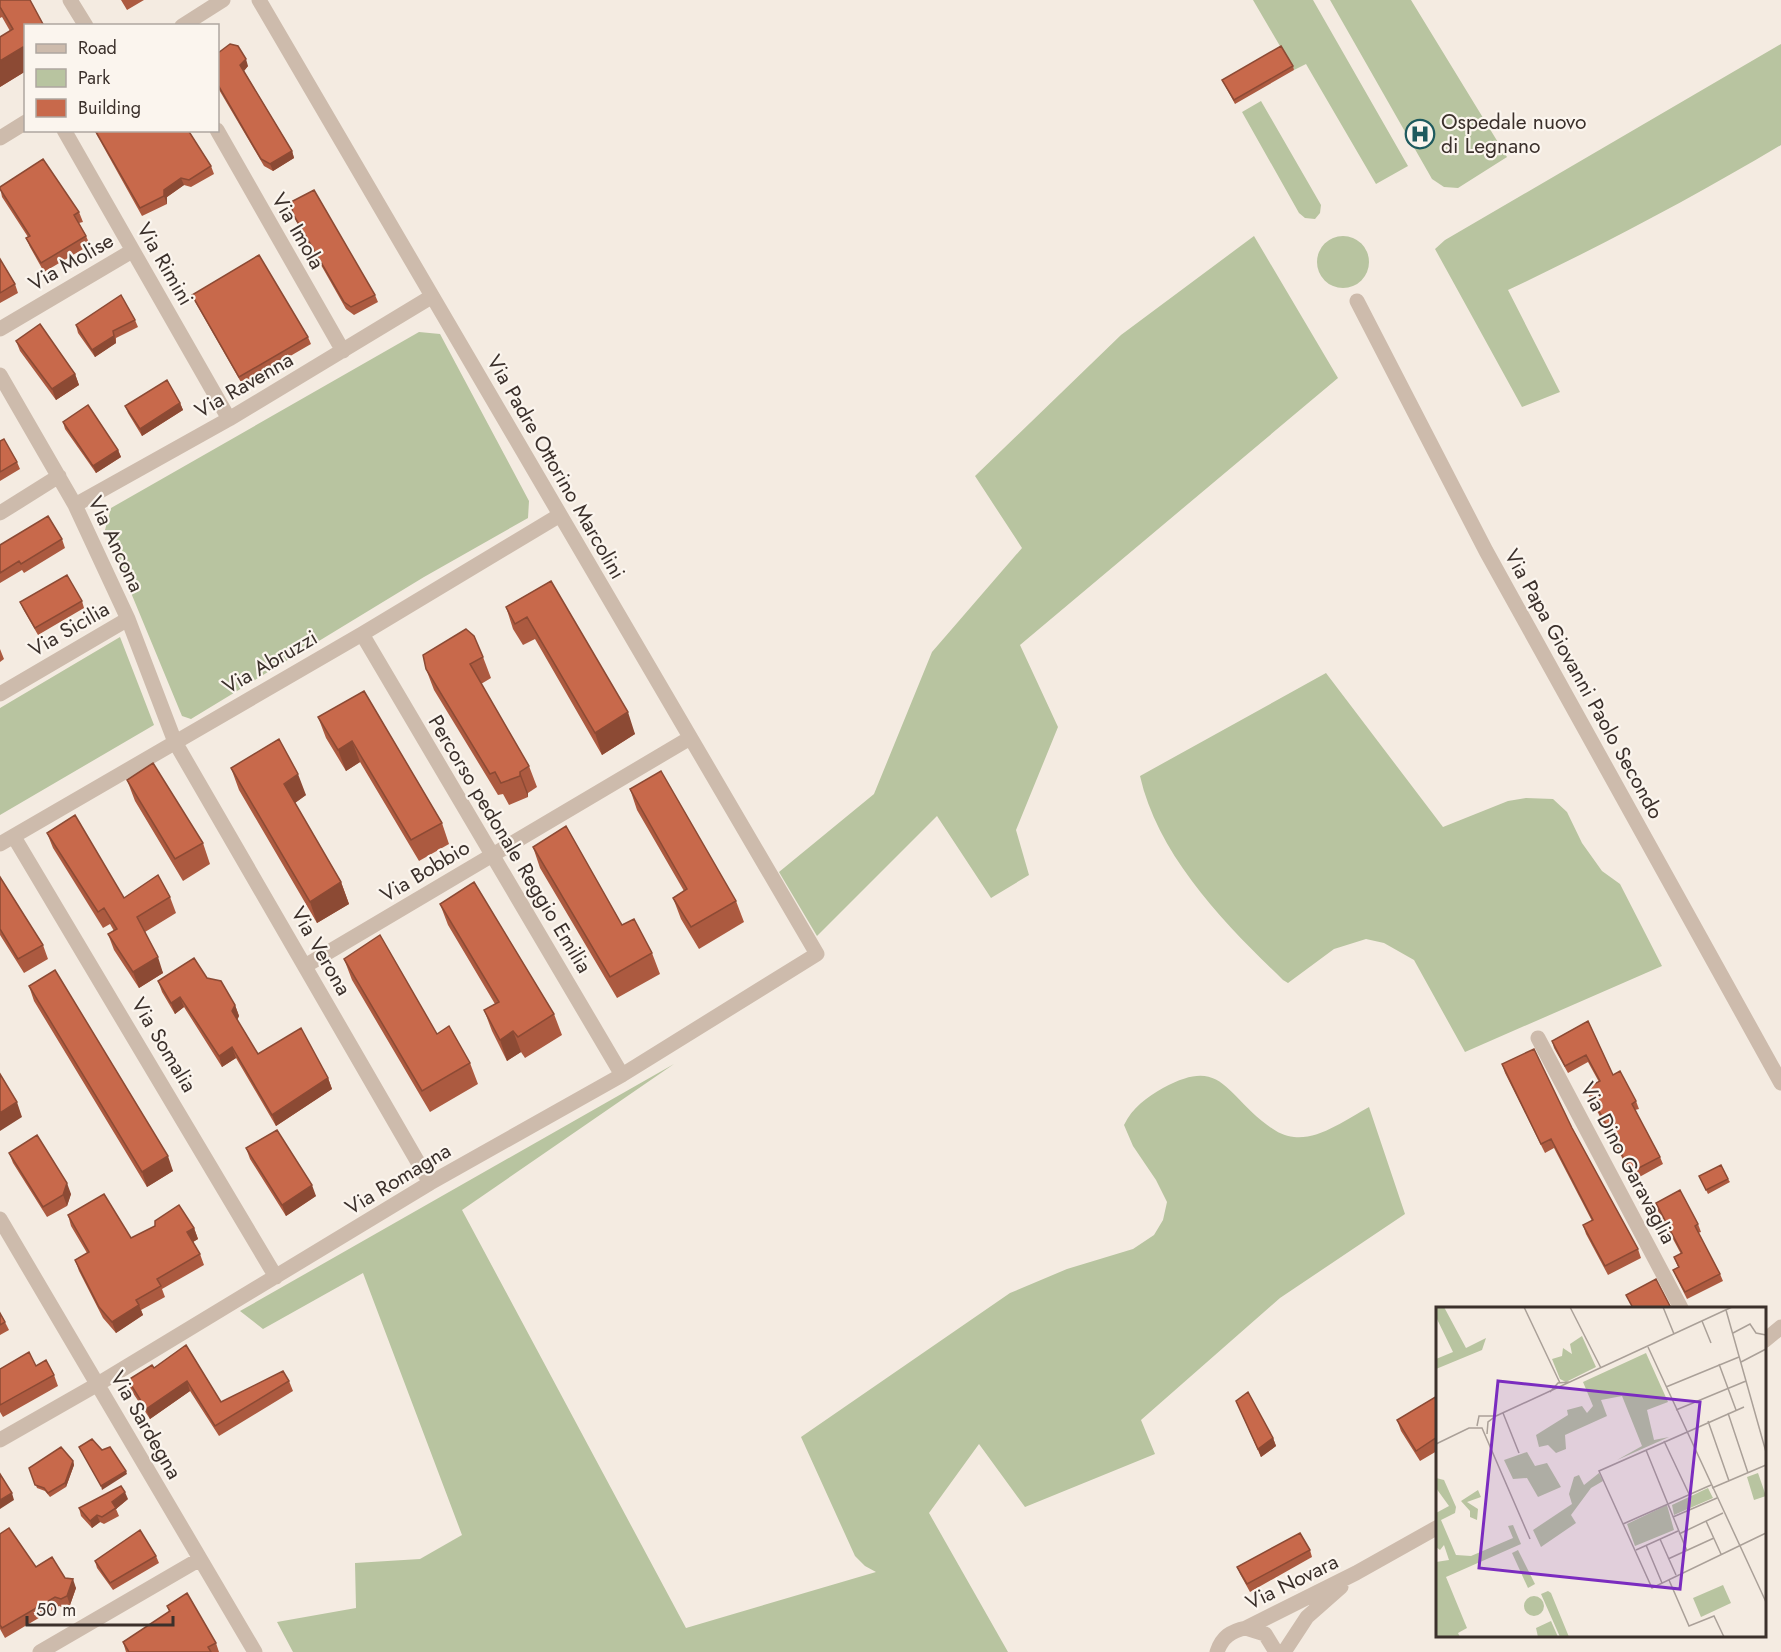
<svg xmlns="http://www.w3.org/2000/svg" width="1781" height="1652" viewBox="0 0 1781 1652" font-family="Jost,sans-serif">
  <rect width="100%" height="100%" fill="#f4ebe1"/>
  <!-- green -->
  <path fill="#b8c4a0" d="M1253 0H1313L1408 166 1376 184 1306 64 1294 70Z
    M1330 0H1411L1507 157 1458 188 1444 187 1432 179Z
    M1781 44V145C1692 198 1601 246 1508 290L1560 392 1522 407 1435 249 1445 240Z
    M1261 101 1321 205 1320 213 1315 219 1305 218 1299 213 1242 112Z
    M1254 236 1338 378 1020 645 1058 727 1016 830 1029 875 991 898 937 816 817 936 779 872 874 794 932 652 1022 548 975 476 1121 335Z
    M1317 262a26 26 0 1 1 52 0a26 26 0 1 1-52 0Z
    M419 332 440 334 529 501 528 518 424 577 191 719 182 716 105 530 111 508Z
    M120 637 154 725 0 815V708Z
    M1326 673 1443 827 1508 801 1526 798 1553 799 1567 812 1582 843 1602 871 1620 884 1662 966 1465 1052 1414 960 1384 943 1366 939 1334 949 1288 983 1283 980C1225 924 1158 856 1140 776Z
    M674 1064 462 1210 686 1628 876 1572 865 1566 855 1556 801 1437 1010 1293 1067 1269 1133 1249 1154 1235 1163 1220 1167 1202 1156 1180 1133 1146 1124 1125C1132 1108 1147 1097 1163 1088 1218 1058 1223 1088 1262 1121 1271 1128 1281 1136 1294 1137 1319 1140 1347 1119 1369 1107L1405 1214 1280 1298 1141 1420 1155 1454 1025 1507 979 1444 929 1513 1008 1652H293L277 1622 356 1608 355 1563 420 1559 462 1535 363 1273 263 1329 240 1311Z"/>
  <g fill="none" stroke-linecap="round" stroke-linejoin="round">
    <!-- minor -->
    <path stroke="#cdbbac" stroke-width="15" d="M70 0 86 26
      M182 26 223 0
      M64 130 229 419
      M217 130 343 351
      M0 138 26 122
      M1357 301 1486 551 1781 1083
      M0 329 132 251
      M0 375 75 505 128 619 175 742 430 1183
      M75 505 229 419 431 297
      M0 513 59 476
      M362 634 622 1075
      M0 694 128 619
      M14 837 276 1277
      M0 844 362 634 560 515
      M305 966 690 738
      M1538 1038 1681 1308
      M0 1219 255 1652
      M1764 1341 1781 1327
      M0 1440 98 1384 430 1183 622 1075 817 954 259 0
      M1246 1628 1265 1634 1276 1652
      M40 1652 200 1559
      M1217 1652C1222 1637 1231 1631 1246 1628L1356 1573 1438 1527
      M1284 1652 1307 1617 1341 1587"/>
  </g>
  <!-- wall -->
  <path fill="#ac5a40" d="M0 0 26 26V71L0 87 10 31 2 17 0 18Z
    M121 0H144L127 10Z
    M218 53 248 66 244 71 292 151 294 158 273 171 264 166 218 88Z
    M1293 66 1294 70 1235 104 1222 80Z
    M94 130H188L211 166 214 174 191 187 184 185 167 197V204L142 216Z
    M0 187 79 212 83 222 79 223 86 236 90 245 44 272 30 247 26 238 28 237 2 197Z
    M293 214 375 295 378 302 354 315 346 309 296 221Z
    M0 259 15 284 18 293 0 303Z
    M192 295 308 337 311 344 242 384 195 302Z
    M135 320 138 327 116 338V343L95 357 78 333 76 325Z
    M16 341 75 374 79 385 56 400 20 351Z
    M180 403 183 410 142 436 128 413 125 406Z
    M63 422 118 450 121 457 96 473 65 429Z
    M0 441 17 462 20 469 0 481Z
    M62 539 65 548 24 573 22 570 0 583V545Z
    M551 581 635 734 602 755 535 639 523 645 513 629 506 607Z
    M82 601 84 608 38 635 23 609 20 602Z
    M0 649 4 659 0 662Z
    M483 657 491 678 481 684 529 766 537 787 528 793V797L509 805 503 794 498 795 434 690 426 669Z
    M364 691 442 823 449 844 419 861 360 762 346 771 326 738 318 717Z
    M231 768 306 795 295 803 341 882 349 904 317 923 239 790Z
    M127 780 203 843 210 864 183 881 135 801Z
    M630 789 736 901 744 922 699 949 681 919 673 898 684 891 637 810Z
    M47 833 124 898 170 897 176 913 145 932 163 973 139 988 114 950 108 934 114 931 110 924 103 928 53 848Z
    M533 847 622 925 652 953 660 974 617 998 540 868Z
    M0 877 43 945 48 959 24 973 0 935Z
    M440 904 554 1014 562 1035 525 1058 521 1052 507 1061 492 1031 484 1010 495 1004 448 925Z
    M344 959 437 1034 470 1063 478 1084 430 1112 352 980Z
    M207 978 235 1005 239 1016 237 1020 258 1054 328 1078 332 1089 276 1126 236 1058 222 1067 184 1007 175 1014 162 992 158 981Z
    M29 986 173 1171 147 1187 34 1001Z
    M1588 1021 1613 1075 1636 1101 1639 1109 1635 1110 1660 1157 1663 1164 1634 1180 1589 1096 1587 1088 1599 1082 1588 1062 1568 1073 1554 1048 1552 1041Z
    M1502 1064 1572 1128 1638 1249 1641 1258 1608 1275 1586 1234 1583 1225 1592 1221 1554 1148 1545 1153 1505 1073Z
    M246 1148 316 1196 286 1216 250 1159Z
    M9 1153 71 1194 67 1206 47 1217 13 1163Z
    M1699 1176 1728 1179 1730 1182 1708 1194Z
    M1656 1203 1698 1224 1701 1232 1698 1233 1720 1274 1723 1281 1687 1299 1676 1277 1673 1270 1678 1267 1674 1257 1681 1254 1658 1211Z
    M68 1215 131 1238 194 1228 198 1239 193 1242 200 1254 204 1265 162 1289 165 1297 141 1310 143 1315 116 1333 103 1318 79 1271 75 1260 87 1253 71 1226Z
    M0 1313 5 1322 9 1330 0 1335Z
    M186 1345 221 1402 289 1381 293 1391 219 1436 190 1391 150 1419 131 1390 128 1380 154 1368Z
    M36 1366 54 1375 58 1386 3 1417 0 1412V1369Z
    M1437 1396V1451L1420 1461 1401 1431 1397 1420Z
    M1236 1401 1273 1438 1276 1446 1261 1457Z
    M73 1461 74 1465 66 1487 50 1497 45 1491 37 1488 29 1468Z
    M128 1499 116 1509 119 1516 104 1524 100 1522 92 1528 81 1516 79 1508Z
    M0 1534 36 1567 65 1578 76 1588 70 1605 64 1608 59 1606 5 1638 0 1629Z
    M1310 1550 1312 1557 1250 1592 1240 1574 1237 1567Z
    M156 1556 159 1563 113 1590 97 1568 95 1561Z
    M167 1606 216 1643 219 1652H126L123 1642 169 1612Z"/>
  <!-- shaded-wall -->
  <path fill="#8c4a34" d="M23 47 26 54V71L0 87V61Z
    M246 59 248 66 243 72 240 65Z
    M292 151 294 158 273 171 270 164Z
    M181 178 184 185 167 197V204L164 196V190Z
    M113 331 116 343 95 357 92 350Z
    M75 374 79 385 56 400 52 389Z
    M180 403 183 410 142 436 140 429Z
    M118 450 121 457 96 473 93 466Z
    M628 712 635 734 602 755 595 733Z
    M352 741 360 762 346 771 338 750Z
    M520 772 528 793V797L520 776Z
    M298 774 306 795 292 805 284 784Z
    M341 882 349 904 317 923 310 902Z
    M158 957 163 973 139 988 133 972Z
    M180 997 184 1007 175 1014 171 1003Z
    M235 1005 239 1016 236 1022 232 1011Z
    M513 1031 521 1052 507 1061 500 1040Z
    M232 1047 236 1058 222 1067 219 1056Z
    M328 1078 332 1089 276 1126 272 1115Z
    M17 1102 22 1117 0 1131V1113Z
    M168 1156 173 1171 147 1187 142 1172Z
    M67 1183 71 1194 67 1206 63 1195Z
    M312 1185 316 1196 286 1216 282 1205Z
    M194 1228 198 1239 191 1243 187 1232Z
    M139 1305 143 1315 116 1333 112 1322Z
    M187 1381 190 1391 150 1419 146 1409Z
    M1273 1438 1276 1446 1261 1457 1258 1449Z
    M73 1461 74 1465 66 1487 65 1483Z
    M126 1471 127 1474 102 1490 101 1486Z
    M125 1492 128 1499 116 1509 112 1502Z
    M12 1493 14 1500 0 1509V1500Z
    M97 1515 100 1522 92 1528 90 1521Z
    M73 1579 76 1588 70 1605 67 1596Z"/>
  <!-- building -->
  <path fill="#c8694b" stroke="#8c4a34" stroke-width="1.5" d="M0 0H30L44 26H26V51L23 47 0 61V37L13 29 0 7Z
    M230 44 238 46 246 59 240 65 292 151 270 164 261 159 218 85V53Z
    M1281 46 1293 66 1234 100 1222 80Z
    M95 130H188L211 166 189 180 181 178 164 190V196L140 208Z
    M43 159 79 212 74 215 86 236 41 263 26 238 30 236 0 189V187Z
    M314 190 375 295 351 307 344 302 293 214 291 202Z
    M259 255 308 337 239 377 192 295Z
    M0 259 15 284 0 293Z
    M121 295 135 320 113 331 114 336 92 350 76 325Z
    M40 324 75 374 52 389 16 341Z
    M167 380 180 403 140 429 125 406Z
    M88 405 118 450 93 466 63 422Z
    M4 439 17 462 0 472V441Z
    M48 516 62 539 21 564 19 561 0 573V545Z
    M67 575 82 601 35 628 20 602Z
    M551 581 628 712 595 733 527 617 515 624 506 607Z
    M466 629 474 636 483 657 470 664 529 766 520 772V776L501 783 495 772 490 774 426 669 423 655Z
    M364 691 442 823 411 840 352 741 338 750 318 717Z
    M279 739 298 774 284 784 341 882 310 902 231 768Z
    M153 763 203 843 175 859 127 780Z
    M661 771 736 901 691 927 673 898 687 889 630 789Z
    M75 815 124 898 158 875 170 897 137 917 158 957 133 972 108 934 117 929 104 908 98 912 47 833Z
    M566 826 622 925 634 919 652 953 610 977 533 847Z
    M0 877 43 945 18 959 0 929Z
    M474 882 554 1014 518 1037 513 1031 500 1040 484 1010 499 1002 440 904Z
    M380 935 437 1034 449 1026 470 1063 422 1091 344 959Z
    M194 958 207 978 221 981 235 1005 232 1011 258 1054 301 1028 328 1078 272 1115 232 1047 219 1056 180 997 171 1003 158 981Z
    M55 970 168 1156 142 1172 29 986Z
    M1588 1021 1613 1075 1620 1071 1636 1101 1632 1104 1660 1157 1631 1172 1587 1088 1600 1081 1586 1055 1565 1066 1552 1041Z
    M1534 1049 1572 1128 1638 1249 1605 1266 1583 1225 1593 1220 1551 1139 1541 1144 1502 1064Z
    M0 1074 17 1102 0 1113Z
    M277 1130 312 1185 282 1205 246 1148Z
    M37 1135 67 1183 63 1195 43 1207 9 1153Z
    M1721 1165 1728 1179 1706 1190 1699 1176Z
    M1680 1190 1698 1224 1695 1226 1720 1274 1685 1292 1673 1270 1679 1267 1674 1257 1682 1253 1656 1203Z
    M104 1194 131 1238 155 1226V1221L179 1205 194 1228 187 1232 200 1254 157 1279 161 1286 136 1300 139 1305 112 1322 99 1307 75 1260 89 1252 68 1215Z
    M1656 1279 1671 1308H1633L1626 1295Z
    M0 1313 5 1322 0 1325Z
    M186 1345 221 1402 283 1371 289 1381 215 1426 187 1381 146 1409 128 1380 152 1365 154 1368Z
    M29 1352 36 1366 46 1360 54 1375 0 1405V1369Z
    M1248 1392 1273 1438 1258 1449 1236 1401Z
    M1437 1396V1437L1416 1451 1397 1420Z
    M92 1439 102 1450 110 1447 126 1471 101 1486 79 1447Z
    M61 1447 73 1461 65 1483 48 1493 44 1488 35 1485 29 1468Z
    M0 1474 12 1493 0 1500Z
    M121 1486 125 1492 112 1502 116 1508 102 1517 97 1515 90 1521 79 1508Z
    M9 1528 36 1567 52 1557 65 1578 73 1579 67 1596 61 1599 55 1597 2 1628 0 1625V1534Z
    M140 1530 156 1556 110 1583 95 1561Z
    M1300 1533 1310 1550 1247 1584 1237 1567Z
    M187 1593 216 1643 208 1647 211 1652H129L123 1642 170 1611 167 1606Z"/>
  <!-- icons -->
  <defs>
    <g id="hospital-ring" transform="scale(1.5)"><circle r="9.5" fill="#fbf5ee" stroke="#1f5a5e" stroke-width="1.5"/><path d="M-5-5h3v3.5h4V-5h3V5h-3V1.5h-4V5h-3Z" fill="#1f5a5e"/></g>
  </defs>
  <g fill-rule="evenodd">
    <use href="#hospital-ring" x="1420" y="134"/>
  </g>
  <g text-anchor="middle" stroke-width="4.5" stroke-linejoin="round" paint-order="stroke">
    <!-- poi labels -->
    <g font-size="21" fill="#3b302b" stroke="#fbf5ee" text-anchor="start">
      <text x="1441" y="129">Ospedale nuovo<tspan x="1441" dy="24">di Legnano</tspan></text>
    </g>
    <!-- street labels -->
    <g font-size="21" fill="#3b302b" stroke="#fbf5ee">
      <text transform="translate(298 231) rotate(60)" y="7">Via Imola</text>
      <text transform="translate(71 262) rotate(-30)" y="7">Via Molise</text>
      <text transform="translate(165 264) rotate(60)" y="7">Via Rimini</text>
      <text transform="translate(244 385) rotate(-30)" y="7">Via Ravenna</text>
      <text transform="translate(556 467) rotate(60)" y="7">Via Padre Ottorino Marcolini</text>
      <text transform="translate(116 544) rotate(65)" y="7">Via Ancona</text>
      <text transform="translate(69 629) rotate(-30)" y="7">Via Sicilia</text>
      <text transform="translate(270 662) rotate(-30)" y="7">Via Abruzzi</text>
      <text transform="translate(1584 684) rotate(61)" y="7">Via Papa Giovanni Paolo Secondo</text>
      <text transform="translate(510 844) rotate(59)" y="7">Percorso pedonale Reggio Emilia</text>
      <text transform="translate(425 871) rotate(-31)" y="7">Via Bobbio</text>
      <text transform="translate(321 951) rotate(60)" y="7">Via Verona</text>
      <text transform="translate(164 1045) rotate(59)" y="7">Via Somalia</text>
      <text transform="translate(1628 1163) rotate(62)" y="7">Via Dino Garavaglia</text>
      <text transform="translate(398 1179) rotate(-31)" y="7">Via Romagna</text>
      <text transform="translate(146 1425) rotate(60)" y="7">Via Sardegna</text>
      <text transform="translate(1292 1582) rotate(-26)" y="7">Via Novara</text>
    </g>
  </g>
  <!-- overview -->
  <g transform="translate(1436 1307)">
    <rect width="330" height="330" fill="#f4ebe1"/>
    <path d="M0 0H8L30 41 50 31 46 43 0 62V52L17 45 0 10ZM146 29 160 60 130 75 124 72 116 52 126 49 127 41 136 47 134 37ZM210 46 232 95 211 103 218 133 233 130 181 153 206 139 186 89 165 93 171 109 129 128 130 142 120 146 112 138 103 140 100 128 132 108 131 103 146 99 151 106 157 99 147 75ZM91 145 99 159 111 156 125 180 102 190 91 171 77 172 68 153ZM163 166 167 174 155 181 135 208 140 216 105 240 97 223 136 197 133 187 138 170 143 168 148 178ZM322 166 330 189 318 193 311 170ZM0 171 8 173 20 200 19 206 5 213 20 248 35 249 77 231 72 219 77 218 85 237 10 270 31 321 22 326 24 330H0V255L13 253 8 238 4 243 0 240V206L13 199 0 181ZM272 181 277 191 238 208 236 198ZM42 183 45 190 31 195 42 202 41 213 34 210V204L25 194ZM231 198 238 223 199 239 191 217ZM82 243 99 277 92 281 76 246ZM287 278 295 296 265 310 257 291ZM112 284 115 286 133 330H124L105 287ZM88 299a10 10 0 1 1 20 0a10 10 0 1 1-20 0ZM115 314 122 330H102L100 321Z" fill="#b8c4a0"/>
    <path fill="none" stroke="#aaa098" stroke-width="1.5" d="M88 0 124 76M134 0 165 61M227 0 238 27M290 3 330 145M266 14 275 36M297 26 314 17 320 26 330 28M212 40 330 295M305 55 330 42M283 57 300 103M230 80 303 50M114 85 122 76 133 75M308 100 163 164 216 281 330 226M240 103 310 74M67 106 83 146M292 106 312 166M272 114 293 174M41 119 43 109H59M51 127 52 115 60 109 296 0M228 134 253 187M0 137 33 121H46L94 232M210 143 251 244M276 181 330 158M237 210 281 191M270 214 285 247M187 217 275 178M243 227 287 206M224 232 240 268M210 238 226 276M200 243 242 224M232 252 278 231M233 273 253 319 278 309 288 330"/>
    <path fill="#7b2cbf" fill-opacity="0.15" stroke="#7b2cbf" stroke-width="3" d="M62 74 264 95 244 282 43 261Z"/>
    <rect width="330" height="330" fill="none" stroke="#3b302b" stroke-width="3"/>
  </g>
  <!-- legend -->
  <rect x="24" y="24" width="195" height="108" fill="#fbf5ee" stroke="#aea6a0" stroke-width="1.5"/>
  <rect x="36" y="44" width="30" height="9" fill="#cdbbac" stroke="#aea6a0" stroke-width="1.5"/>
  <text x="78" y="54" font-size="18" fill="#3b302b">Road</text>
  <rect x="36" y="69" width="30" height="18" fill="#b8c4a0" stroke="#aea6a0" stroke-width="1.5"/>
  <text x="78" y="84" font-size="18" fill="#3b302b">Park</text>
  <rect x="36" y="99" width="30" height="18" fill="#c8694b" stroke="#aea6a0" stroke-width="1.5"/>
  <text x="78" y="114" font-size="18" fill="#3b302b">Building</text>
  <!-- scale -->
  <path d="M27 1616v9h146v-9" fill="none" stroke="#3b302b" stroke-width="3"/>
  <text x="36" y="1616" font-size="18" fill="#3b302b" stroke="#fbf5ee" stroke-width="4.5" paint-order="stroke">50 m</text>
</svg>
